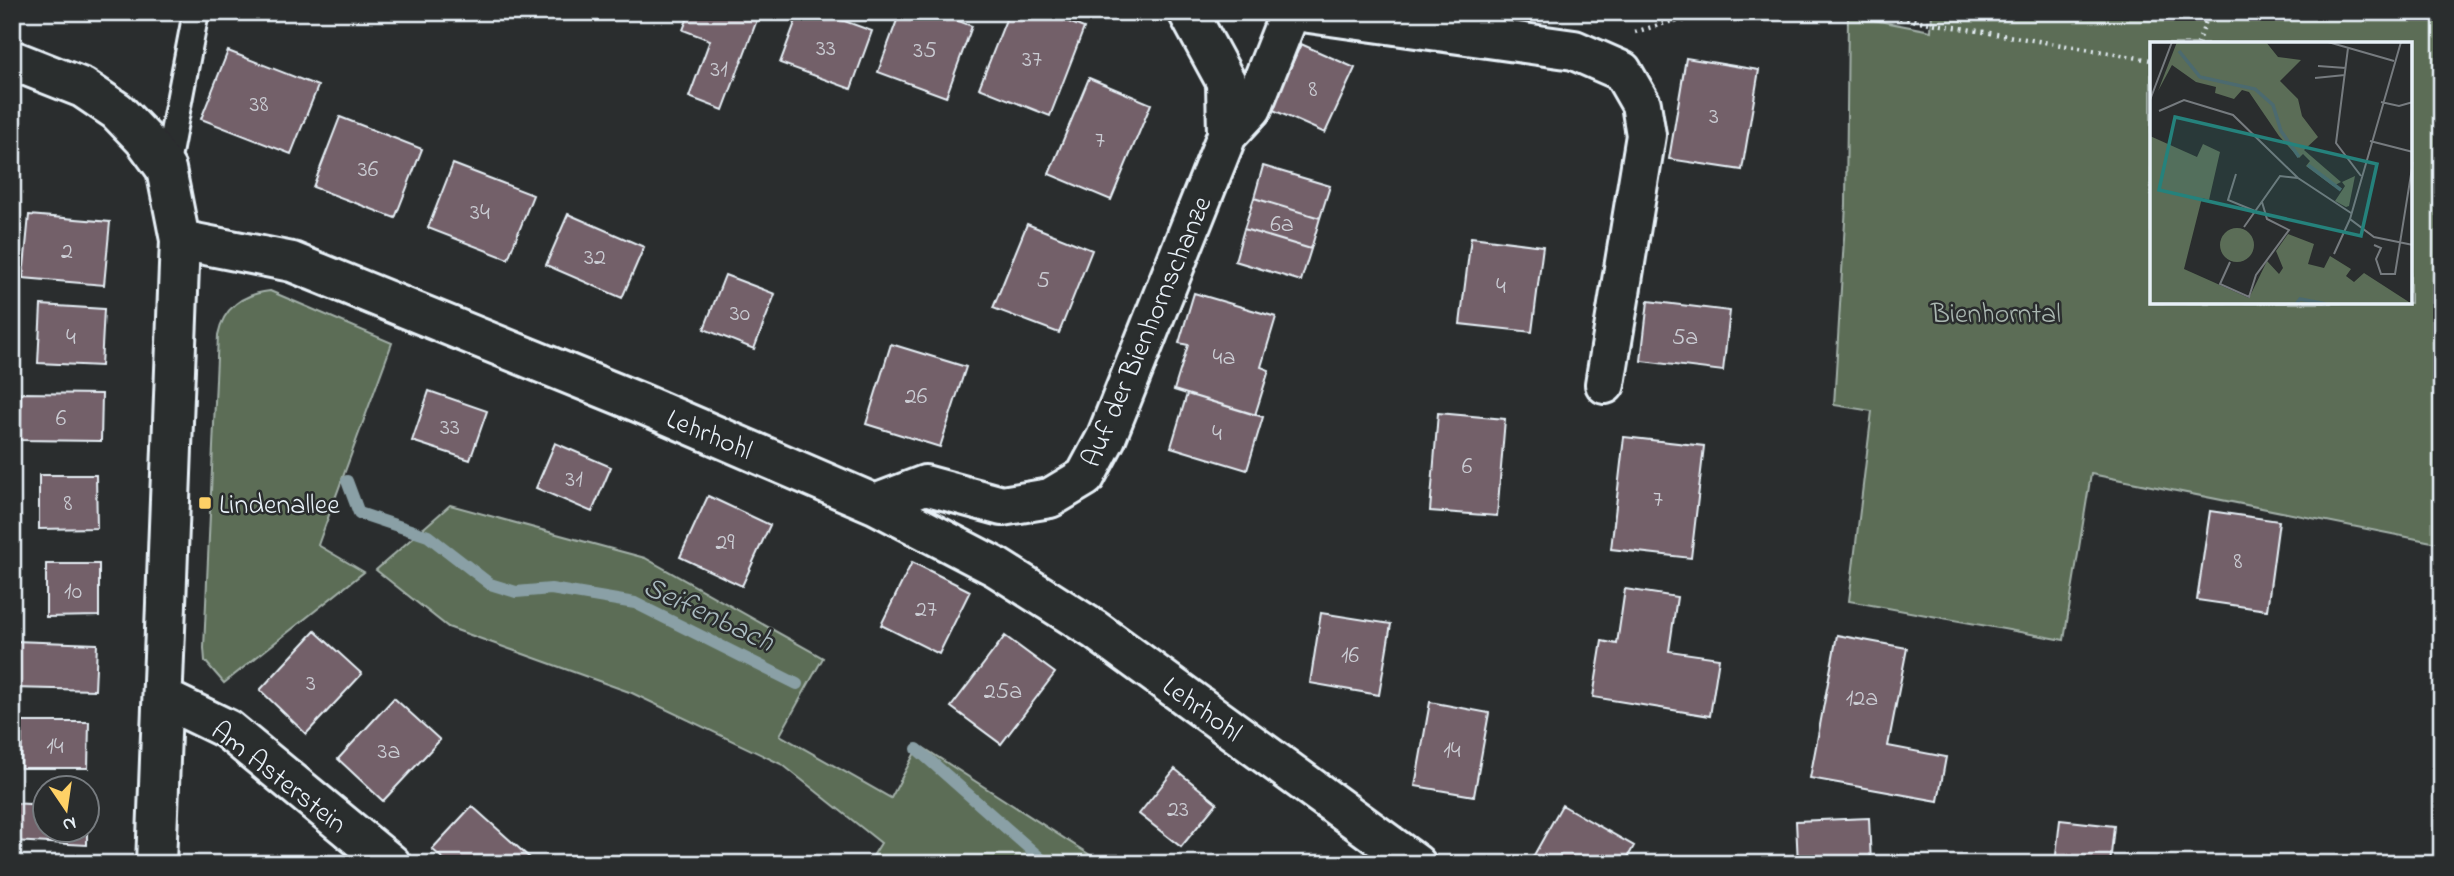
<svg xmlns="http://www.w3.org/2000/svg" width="2454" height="876" viewBox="0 0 2454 876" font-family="'Indie Flower',sans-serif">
  <rect width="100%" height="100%" fill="#2a2d2e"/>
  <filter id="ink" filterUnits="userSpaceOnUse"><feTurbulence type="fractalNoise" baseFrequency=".0143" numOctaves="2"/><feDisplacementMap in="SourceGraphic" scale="14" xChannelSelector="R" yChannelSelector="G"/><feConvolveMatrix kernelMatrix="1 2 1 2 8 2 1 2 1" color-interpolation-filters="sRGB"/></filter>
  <g filter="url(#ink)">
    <!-- green -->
    <path fill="#5b6d57" stroke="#a2afa8" stroke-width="2" fill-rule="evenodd" d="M1932 12H2442V544L2091 474 2064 640 1849 601 1872 411 1834 405 1846 205 1848 15 1931 31ZM2151 44H2410V303H2151Z
      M270 291 392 343 318 545 364 572 224 683 205 661 204 648 218 335C223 308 243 294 270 291Z
      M450 505 645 558 823 658 780 735 891 798 919 745 1104 864H868L881 843 783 765 632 693 448 627 376 570Z"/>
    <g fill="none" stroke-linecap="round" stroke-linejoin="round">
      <!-- stream -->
      <path stroke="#8aa0a6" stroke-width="12" d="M347 481 359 513 428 536 490 584 516 592 551 589 635 603 797 684
        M917 749 1047 864"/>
    </g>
    <!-- building -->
    <path fill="#736169" stroke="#e8f1f8" stroke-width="2" d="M690 12H760L723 110 689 97 710 40 683 30Z
      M799 12H820L872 31 851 89 780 63Z
      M900 12H935L972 26 946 97 878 72Z
      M1009 12H1043L1084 28 1050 116 979 88Z
      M1301 44 1355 68 1325 133 1271 109Z
      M228 51 318 86 291 154 201 119Z
      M1686 58 1759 70 1742 170 1669 159Z
      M1089 78 1151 104 1111 200 1049 174Z
      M340 117 422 149 395 218 313 187Z
      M453 164 533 195 508 259 428 228Z
      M1263 166 1330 186 1320 218 1254 198Z
      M1254 198 1320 218 1311 249 1244 229Z
      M568 214 644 247 622 298 546 265Z
      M29 215 110 222 104 285 23 278Z
      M1027 224 1092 250 1059 333 993 308Z
      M1244 229 1311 249 1301 281 1235 261Z
      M1471 237 1543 246 1532 332 1460 324Z
      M725 275 775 294 754 349 704 329Z
      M1194 293 1276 317 1261 367 1269 370 1255 415 1174 390 1188 345 1179 343Z
      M1648 301 1730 311 1723 371 1641 361Z
      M41 305 104 309 101 366 38 363Z
      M891 344 966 367 940 447 866 424Z
      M429 391 487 411 470 460 412 441Z
      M21 393 102 394 101 441 20 440Z
      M1187 394 1263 417 1247 470 1171 447Z
      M1438 413 1505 419 1497 516 1430 511Z
      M1624 437 1704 446 1691 558 1611 549Z
      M555 443 611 467 592 512 536 488Z
      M39 475H96L97 528 39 529Z
      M708 496 770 525 742 586 680 557Z
      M2210 511 2279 521 2267 610 2197 600Z
      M912 562 970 591 939 654 881 625Z
      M46 564H99V616L46 617Z
      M1625 589 1677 597 1669 651 1719 658 1710 716 1593 697 1602 641 1617 644Z
      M1321 613 1391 624 1379 695 1310 683Z
      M315 631 362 674 306 734 260 690Z
      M1837 635 1907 648 1888 746 1946 757 1938 801 1810 778Z
      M1005 636 1055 673 1001 744 951 707Z
      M14 641 97 644 95 690 12 688Z
      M394 698 440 740 383 801 338 759Z
      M1430 702 1489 713 1474 796 1415 786Z
      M22 722H89L88 768H21Z
      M1175 769 1217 803 1181 847 1139 814Z
      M12 803 46 805V830H87V845L12 841Z
      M1562 805 1634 846 1624 864H1529Z
      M472 806 532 860 529 864H449L432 849Z
      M1869 818 1871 864H1798L1796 821Z
      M2060 820 2114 826 2110 864H2055Z"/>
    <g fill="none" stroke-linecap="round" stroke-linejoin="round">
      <!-- service casing -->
      <g stroke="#e8f1f8" stroke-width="30">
        <path id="service" d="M166 169 196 12"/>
      </g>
      <!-- minor casing -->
      <g stroke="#e8f1f8" stroke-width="44">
        <path id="minor" d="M1188 12 1226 82 1227 135
          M1302 12 1574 50 1622 71 1641 104 1646 135 1605 384
          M12 60 83 88 117 111 144 139 166 169 180 240 156 864
          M180 240 292 262 640 403 875 504 996 567 1095 630 1416 864
          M875 504 925 485 1002 506 1050 498 1085 477 1106 438 1227 135 1252 108 1290 12
          M163 698 227 729 391 864"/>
      </g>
      <!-- path -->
      <path stroke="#e8f1f8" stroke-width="4.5" stroke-dasharray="2 5" stroke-linecap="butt" d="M1865 12 2151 60
        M1635 32 1669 22 1765 12
        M2198 44 2209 12"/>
      <!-- service -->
      <use href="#service" stroke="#2a2d2e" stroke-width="24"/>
      <!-- minor -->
      <use href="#minor" stroke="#2a2d2e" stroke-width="38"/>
    </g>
  </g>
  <!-- markers -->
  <rect fill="#ffd166" stroke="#2a2d2e" stroke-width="2.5" x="198" y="496" width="14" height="14" rx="3.5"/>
  <g text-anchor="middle" stroke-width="5" stroke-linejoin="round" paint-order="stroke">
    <!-- number labels -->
    <g font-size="24" fill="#cbcdd4">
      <text x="826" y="55">33</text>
      <text x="925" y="57">35</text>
      <text x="1032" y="66">37</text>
      <text x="719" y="76">31</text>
      <text x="1313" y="96">8</text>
      <text x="259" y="111">38</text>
      <text x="1714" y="123">3</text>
      <text x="1100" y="147">7</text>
      <text x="368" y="176">36</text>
      <text x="480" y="219">34</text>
      <text x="1282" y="231">6a</text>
      <text x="67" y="258">2</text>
      <text x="595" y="264">32</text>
      <text x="1043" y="287">5</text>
      <text x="1501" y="293">4</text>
      <text x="740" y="320">30</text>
      <text x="71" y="344">4</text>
      <text x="1685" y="344">5a</text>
      <text x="1224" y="364">4a</text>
      <text x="916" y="403">26</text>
      <text x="61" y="425">6</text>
      <text x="450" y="434">33</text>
      <text x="1217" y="440">4</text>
      <text x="1467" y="473">6</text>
      <text x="574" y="486">31</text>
      <text x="1658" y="506">7</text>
      <text x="68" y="510">8</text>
      <text x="725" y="549">29</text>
      <text x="2238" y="568">8</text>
      <text x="73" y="598">10</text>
      <text x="926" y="616">27</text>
      <text x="1350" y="662">16</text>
      <text x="311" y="690">3</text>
      <text x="1003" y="698">25a</text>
      <text x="1862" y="705">12a</text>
      <text x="55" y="753">14</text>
      <text x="1452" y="757">14</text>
      <text x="389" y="758">3a</text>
      <text x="1178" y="816">23</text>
    </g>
    <!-- park labels -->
    <g font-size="28" fill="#a9b6b0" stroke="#2a2d2e">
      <text x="1996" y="322">Bienhorntal</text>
    </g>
    <!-- street labels -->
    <g font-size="28" fill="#e8f1f8" stroke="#2a2d2e">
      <text transform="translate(1145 331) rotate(-67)" y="10">Auf der Bienhornschanze</text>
      <text transform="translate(710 433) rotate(23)" y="10">Lehrhohl</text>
      <text transform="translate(1203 708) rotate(36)" y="10">Lehrhohl</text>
      <text transform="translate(280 776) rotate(38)" y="10">Am Asterstein</text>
    </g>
    <!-- poi labels -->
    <g font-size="28" fill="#e8f1f8" stroke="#2a2d2e" text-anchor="start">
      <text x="219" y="513">Lindenallee</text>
    </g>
    <!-- water labels -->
    <g font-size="30" font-style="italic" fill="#aabbc1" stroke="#2a2d2e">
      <text transform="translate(709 613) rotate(25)" y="10">Seifenbach</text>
    </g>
  </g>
  <!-- overview -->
  <g transform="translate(2150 42)">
    <rect width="262" height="262" fill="#2a2d2e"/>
    <path d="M27 0H116L128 15 151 18 130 39 148 57 152 74 168 95 154 108 191 140 183 144 156 124 160 119 153 112 149 116 129 94 99 50 92 48 84 57 65 51 66 45 46 40 22 23 8 49ZM0 94 47 115 53 102 70 110 59 158 52 156 34 227 99 256 117 219 129 232 133 226 126 209 138 192 164 202 158 222 174 226 180 214 201 227 196 234 204 240 214 231 262 262H0ZM205 134 199 164 196 165 185 159 195 144 192 140ZM70 203a17 17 0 1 1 34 0a17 17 0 1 1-34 0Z" fill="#5b6d57"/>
    <path fill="none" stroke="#4c6a6f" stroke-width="3.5" d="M29 9 50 35 105 47 123 63 131 89 149 115M158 123 191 148M146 262 150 257 176 262"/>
    <path fill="none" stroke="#767b7f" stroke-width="2" d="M178 0 244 19M251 0 200 177 224 195 263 203M198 6 186 101 211 134M168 24 196 26M165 36 195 33M0 58 22 0M231 60 249 64 263 60M9 69 34 58 83 73 148 136 201 171M220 99 263 110M86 132 78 158 105 169M94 185 130 134 148 136M224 203 231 206 226 217 231 232H245L263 120M184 212 200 177M80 220 70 242 99 255 106 233 139 188 117 177 112 160"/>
    <path fill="#25827c" fill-opacity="0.15" stroke="#25827c" stroke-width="3.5" d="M25 75 227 122 211 194 9 148Z"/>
    <rect width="262" height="262" fill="none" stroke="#e8f1f8" stroke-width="3.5"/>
  </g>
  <!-- margin -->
  <rect width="2454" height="876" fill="none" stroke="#2a2d2e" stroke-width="42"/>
  <rect x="21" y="21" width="2412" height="834" fill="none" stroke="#e8f1f8" stroke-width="2.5" filter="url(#ink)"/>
  <!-- north arrow -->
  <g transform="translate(66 809) rotate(167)"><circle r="33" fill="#2a2d2e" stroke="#767b7f" stroke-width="2"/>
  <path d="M0-5L12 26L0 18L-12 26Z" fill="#ffd166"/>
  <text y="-10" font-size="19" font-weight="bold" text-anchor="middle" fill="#e8f1f8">N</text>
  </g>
</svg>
